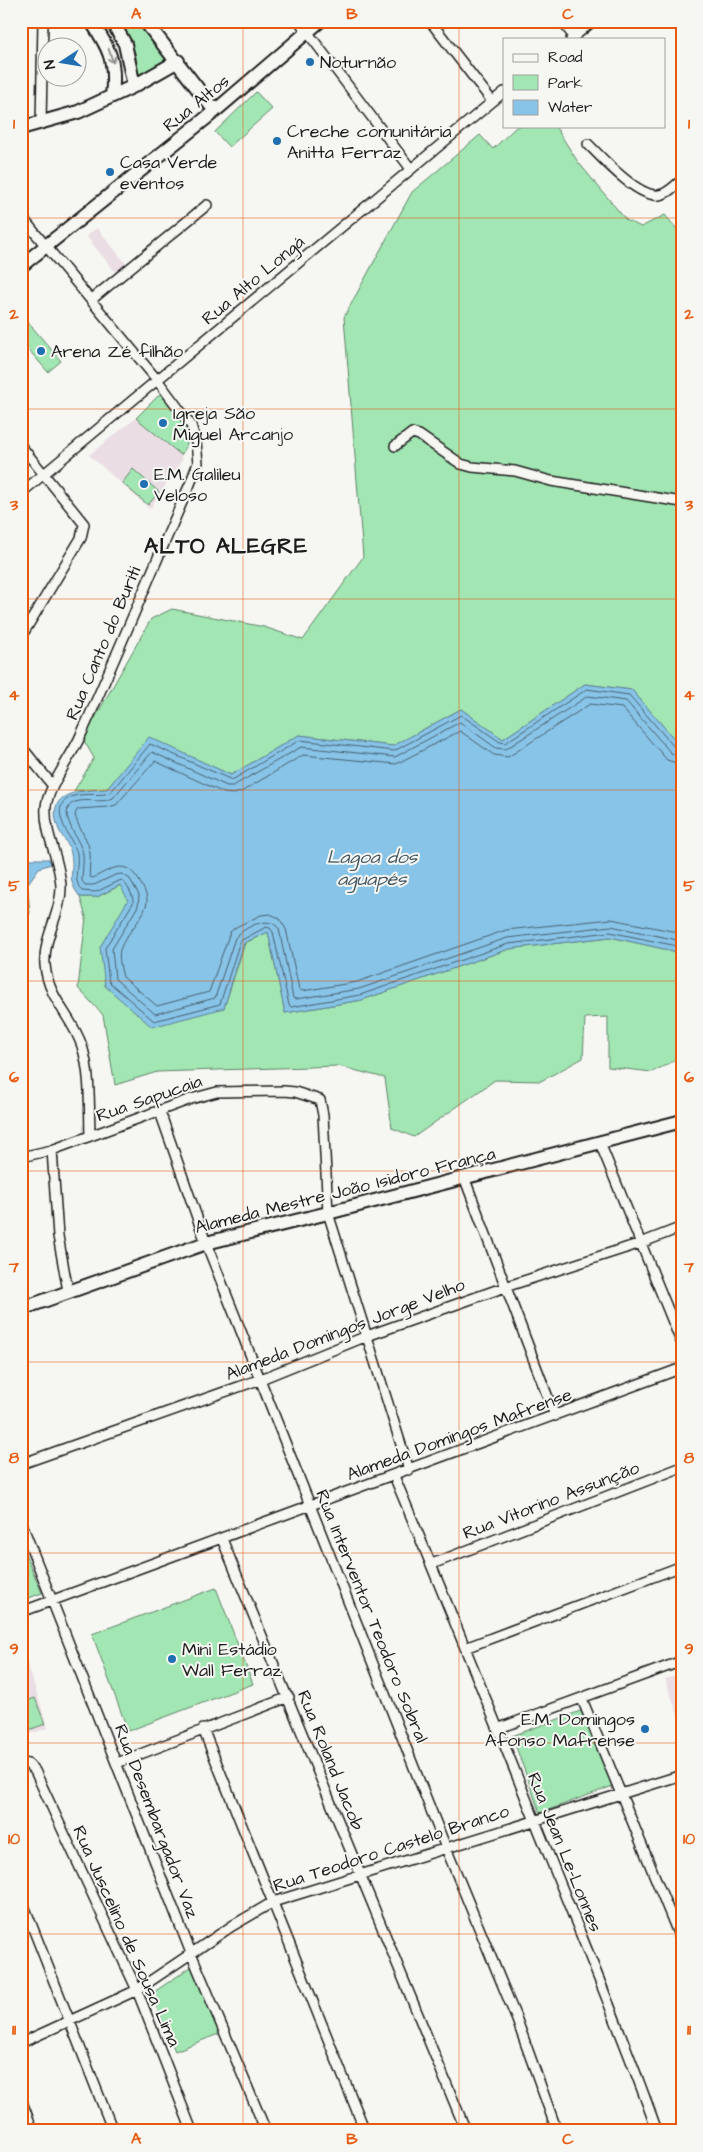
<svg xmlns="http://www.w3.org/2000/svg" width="703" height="2152" viewBox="0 0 703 2152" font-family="'Architects Daughter',sans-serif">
  <rect width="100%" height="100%" fill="#f6f6f2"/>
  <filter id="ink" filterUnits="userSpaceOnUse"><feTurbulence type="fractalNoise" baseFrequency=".02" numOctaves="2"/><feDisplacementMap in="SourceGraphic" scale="10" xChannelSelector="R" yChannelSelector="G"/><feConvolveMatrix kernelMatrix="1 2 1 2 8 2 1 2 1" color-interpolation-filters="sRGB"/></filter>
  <g filter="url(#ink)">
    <!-- built -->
    <path fill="#ebdde4" d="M97 228 127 265 117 274 86 236Z
      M136 418 181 455 182 460 150 509 89 455Z
      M21 1644 48 1728 21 1737Z
      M682 1673V1723H681L665 1679Z"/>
    <!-- green -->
    <path fill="#a2e7b3" stroke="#5f8268" d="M117 21H140L171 61 137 79C138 50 133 44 117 21Z
      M256 92 272 109 229 147 215 132Z
      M517 126H555L578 162 626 220 641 227 665 215 682 235V748L632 690 585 684 503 739 461 709 393 746 299 735 231 775 149 738 107 789 74 791 94 758 83 739 151 619 172 609 264 627 303 640 363 557 344 317 412 192 480 135 493 149Z
      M21 314 61 361 48 372 21 341Z
      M160 394C176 412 200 430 181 455L136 418Z
      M133 469 159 492 148 505 122 483Z
      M27 883 30 913 21 929V893Z
      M121 885 129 900 100 947 224 1008 245 943 268 932 285 1013 362 1000 509 949 610 937 682 953V1057L652 1072 608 1067V1017L585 1018 583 1058 541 1081 495 1080 414 1137 392 1128 385 1078 338 1066 157 1072 115 1085 103 1015 78 988 86 917 80 897H97Z
      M21 1544 42 1593 21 1601Z
      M216 1588 253 1684 128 1731 92 1634Z
      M35 1698 45 1724 21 1733V1703Z
      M586 1709 613 1786 540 1813 512 1736Z
      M194 1965 221 2033 175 2051 151 1994Z"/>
    <!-- water -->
    <path fill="#88c4e8" stroke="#5d8196" d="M585 684 632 690 682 748V953L610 937 509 949 362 1000 285 1013 268 932 244 943 224 1008 152 1027 105 986 100 947 128 900 120 885 97 897H80C65 877 75 874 71 854 70 845 63 839 59 830 43 790 81 791 107 789L149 737 231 775 299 735 393 746 461 709 503 739Z
      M21 854 23 859H49L51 864 39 868 21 893Z"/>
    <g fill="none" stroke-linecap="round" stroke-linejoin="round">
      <!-- shore -->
      <path stroke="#475f6e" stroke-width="1" d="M682 751 676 749 629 695 587 689 505 743 500 742 461 715 394 751 300 740 232 780 150 744 110 793C99 796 86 793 74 796 43 805 74 840 77 853 79 868 72 879 82 891L96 892 121 880C127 884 134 896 133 903L105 948 109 982 154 1021 220 1004 240 941 266 927 270 928 273 932 289 1005 291 1007 360 995 508 944 610 932 682 947
        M682 757 671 753 626 701 588 696 506 749 496 748 460 722 395 757 301 747 233 786H227L152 752 113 798C102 804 87 798 75 802 54 810 82 842 83 854 84 862 82 872 82 881L85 885H94L115 875 122 874 130 879 139 895 138 906 112 949 115 979 155 1014 215 998 235 938C244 927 270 914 279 929L293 998 296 999 359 989 507 938 611 926 682 941
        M682 765 667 760 622 708 590 704 508 757 494 755 460 731 396 764 303 755 241 792 233 794 224 793 155 761 116 805 108 807 78 809 75 814C77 827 86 835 89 848 92 858 88 868 90 877L93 878C114 867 127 858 141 884 145 891 149 898 146 906 141 922 125 934 120 950 118 956 121 970 123 977L157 1006 209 992 230 932 236 927 261 915 270 914 279 918 286 929 299 989 302 991 357 982 506 930 611 919 682 933"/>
      <!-- street casing -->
      <g stroke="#1c1c1c" stroke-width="12">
        <path id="street" d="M299 21 411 169
          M430 21 492 101
          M562 21 574 37
          M571 39 593 21
          M41 123 43 21
          M588 144C602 158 638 198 659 195 668 194 675 185 682 180
          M21 216 158 381 191 425 196 442 198 463 190 484C153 568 118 653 80 737 72 755 47 789 46 807 44 835 61 861 61 888 61 914 43 937 45 965 48 999 72 1016 82 1046 91 1074 89 1108 90 1136
          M91 300 207 205
          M21 446 84 524 81 538 21 637
          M395 446 412 433 419 435 461 464 472 467 515 471 551 481 682 502
          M21 493 504 92
          M21 746 53 786
          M160 1112 206 1243 446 1848 517 2020 557 2131
          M600 1143 682 1344
          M52 1150 58 1236 68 1291
          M21 1157 52 1150 191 1099 217 1092 284 1091 295 1092 320 1100 323 1115 328 1213 409 1470
          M464 1177 555 1416
          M21 1464 261 1379 367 1336 505 1287 641 1243 682 1227
          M394 1476C447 1601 497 1727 548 1853 585 1946 624 2037 657 2131
          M21 1522 191 1953 266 2131
          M222 1539 466 2131
          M432 1564 682 1467
          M21 1612 682 1368
          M465 1648 682 1566
          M582 1699 682 1943
          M203 1729 365 2131
          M497 1729 682 1661
          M21 1763 28 1764 35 1771 137 1990 192 2131
          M117 1763 289 1697
          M21 1898 113 2131
          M21 2043 137 1990 232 1926 273 1902 682 1775
          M21 2099 33 2131"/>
      </g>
      <!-- secondary casing -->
      <g stroke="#1c1c1c" stroke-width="16">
        <path id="secondary" d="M91 21C110 49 116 62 112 96
          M112 21 125 44 134 86
          M145 21 215 111
          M21 128 78 112 134 86 178 61
          M21 266 215 111 320 21
          M21 1309 206 1243 328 1213 682 1121"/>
      </g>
      <!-- street -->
      <use href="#street" stroke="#f6f6f2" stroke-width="9"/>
      <!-- secondary -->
      <use href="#secondary" stroke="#f6f6f2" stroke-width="12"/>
    </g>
    <!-- one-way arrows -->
    <defs><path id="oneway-shaft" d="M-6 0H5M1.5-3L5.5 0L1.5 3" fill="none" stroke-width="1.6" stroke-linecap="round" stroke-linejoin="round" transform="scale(1.25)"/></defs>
    <use stroke="#949492" href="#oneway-shaft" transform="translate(111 56) rotate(72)"/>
  </g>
  <!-- grid -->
  <path fill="none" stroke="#e8590c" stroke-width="1" stroke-opacity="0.55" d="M243 21V2131M459 21V2131M21 218H682M21 409H682M21 599H682M21 790H682M21 981H682M21 1171H682M21 1362H682M21 1553H682M21 1743H682M21 1934H682"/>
  <!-- markers -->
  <g fill="#1f6fb2" stroke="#f6f6f2" stroke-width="2">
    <circle cx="310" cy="62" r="5"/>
    <circle cx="277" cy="141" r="5"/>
    <circle cx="110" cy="172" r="5"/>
    <circle cx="41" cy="351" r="5"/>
    <circle cx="163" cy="423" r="5"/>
    <circle cx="144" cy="484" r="5"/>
    <circle cx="172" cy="1659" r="5"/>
    <circle cx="645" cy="1729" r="5"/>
  </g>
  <g text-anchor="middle" stroke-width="4" stroke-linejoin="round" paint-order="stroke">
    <!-- poi labels -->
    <g font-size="18" fill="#1c1c1c" stroke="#f6f6f2" text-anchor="start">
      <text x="320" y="68">Noturnão</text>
      <text x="287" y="137">Creche comunitária<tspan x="287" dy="21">Anitta Ferraz</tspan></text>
      <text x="120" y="168">Casa Verde<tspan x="120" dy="21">eventos</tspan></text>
      <text x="51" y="357">Arena Zé filhão</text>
      <text x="173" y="419">Igreja São<tspan x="173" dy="21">Miguel Arcanjo</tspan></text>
      <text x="154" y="480">E.M. Galileu<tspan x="154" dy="21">Veloso</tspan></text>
      <text x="182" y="1655">Mini Estádio<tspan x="182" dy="21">Wall Ferraz</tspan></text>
      <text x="635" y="1725" text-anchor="end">E.M. Domingos<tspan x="635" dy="21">Afonso Mafrense</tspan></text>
    </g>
    <!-- street labels -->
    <g font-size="18" fill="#1c1c1c" stroke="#f6f6f2">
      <text transform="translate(196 103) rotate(-39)" y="6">Rua Altos</text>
      <text transform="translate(253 280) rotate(-40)" y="6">Rua Alto Longá</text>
      <text transform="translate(103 643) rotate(-67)" y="6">Rua Canto do Buriti</text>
      <text transform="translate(149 1098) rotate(-19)" y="6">Rua Sapucaia</text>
      <text transform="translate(345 1190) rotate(-14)" y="6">Alameda Mestre João Isidoro França</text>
      <text transform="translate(345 1329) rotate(-21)" y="6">Alameda Domingos Jorge Velho</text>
      <text transform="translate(459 1434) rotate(-20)" y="6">Alameda Domingos Mafrense</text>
      <text transform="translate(551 1500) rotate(-21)" y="6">Rua Vitorino Assunção</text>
      <text transform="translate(372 1616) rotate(68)" y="6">Rua Interventor Teodoro Sobral</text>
      <text transform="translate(331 1760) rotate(68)" y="6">Rua Roland Jacob</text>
      <text transform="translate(157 1821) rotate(69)" y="6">Rua Desembargador Vaz</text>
      <text transform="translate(391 1848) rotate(-18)" y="6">Rua Teodoro Castelo Branco</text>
      <text transform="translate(565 1852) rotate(68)" y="6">Rua Jean Le-Lonnes</text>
      <text transform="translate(127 1936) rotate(66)" y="6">Rua Juscelino de Sousa Lima</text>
    </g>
    <!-- water labels -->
    <g font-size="19" font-style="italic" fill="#425763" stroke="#f6f6f2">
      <text x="372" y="863">Lagoa dos<tspan x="372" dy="22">aguapés</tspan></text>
    </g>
    <!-- district labels -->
    <g font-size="22" font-weight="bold" letter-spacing="1" fill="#1c1c1c" stroke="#f6f6f2">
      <text x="226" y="553">ALTO ALEGRE</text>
    </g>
  </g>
  <!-- margin -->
  <rect width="703" height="2152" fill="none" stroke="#f6f6f2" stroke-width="55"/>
  <!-- legend -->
  <rect x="503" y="38" width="162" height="90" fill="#f6f6f2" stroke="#9f9f9c"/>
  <rect x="513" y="54" width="25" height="8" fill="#f6f6f2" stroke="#9f9f9c"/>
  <text x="548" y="62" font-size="15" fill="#1c1c1c">Road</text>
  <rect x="513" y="75" width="25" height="15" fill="#a2e7b3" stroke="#9f9f9c"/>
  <text x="548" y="88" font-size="15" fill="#1c1c1c">Park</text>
  <rect x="513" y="100" width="25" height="15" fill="#88c4e8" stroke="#9f9f9c"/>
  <text x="548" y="112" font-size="15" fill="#1c1c1c">Water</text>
  <!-- north arrow -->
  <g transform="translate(62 62) rotate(258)"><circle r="24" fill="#f6f6f2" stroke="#9f9f9c"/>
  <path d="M0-4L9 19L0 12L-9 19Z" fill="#1f6fb2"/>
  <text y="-8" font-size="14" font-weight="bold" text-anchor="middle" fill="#1c1c1c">N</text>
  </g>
  <rect x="28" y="28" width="648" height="2096" fill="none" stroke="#e8590c" stroke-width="2"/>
  <g font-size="16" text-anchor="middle" font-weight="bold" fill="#e8590c">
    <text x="136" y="19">A</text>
    <text x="352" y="19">B</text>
    <text x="568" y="19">C</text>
    <text x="14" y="129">1</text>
    <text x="689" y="129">1</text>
    <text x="14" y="319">2</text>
    <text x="689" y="319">2</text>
    <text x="14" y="510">3</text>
    <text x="689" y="510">3</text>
    <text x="14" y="700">4</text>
    <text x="689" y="700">4</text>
    <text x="14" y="891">5</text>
    <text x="689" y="891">5</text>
    <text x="14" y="1082">6</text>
    <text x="689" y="1082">6</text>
    <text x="14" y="1272">7</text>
    <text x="689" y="1272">7</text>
    <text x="14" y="1463">8</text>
    <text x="689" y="1463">8</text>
    <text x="14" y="1654">9</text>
    <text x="689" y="1654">9</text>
    <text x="14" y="1844">10</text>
    <text x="689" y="1844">10</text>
    <text x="14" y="2035">11</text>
    <text x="689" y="2035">11</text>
    <text x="136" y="2144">A</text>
    <text x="352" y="2144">B</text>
    <text x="568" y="2144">C</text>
  </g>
</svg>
